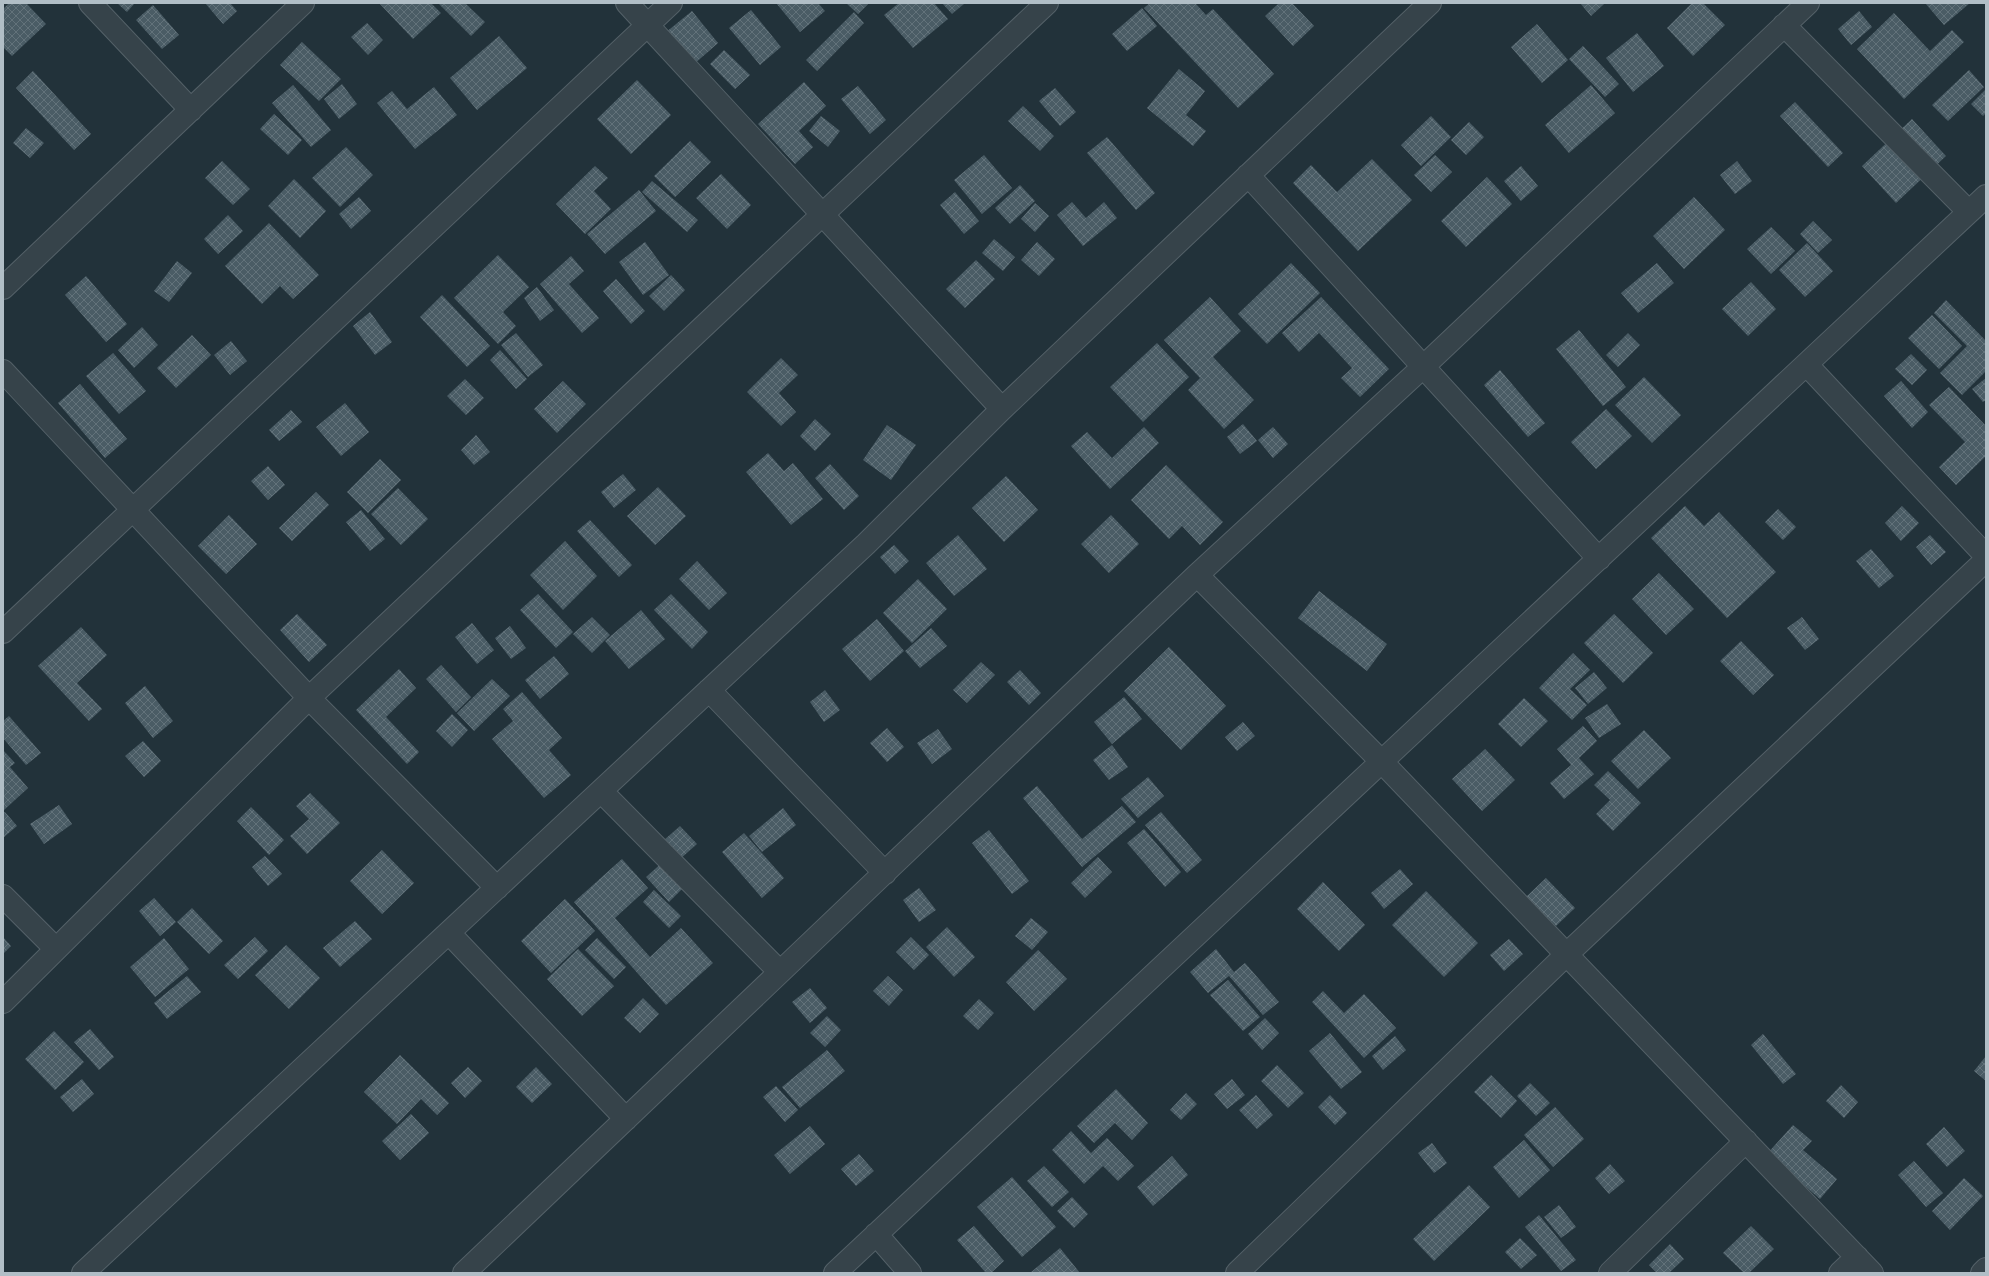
<svg xmlns="http://www.w3.org/2000/svg" width="1989" height="1276" viewBox="0 0 1989 1276" font-family="'Fira Sans Condensed',sans-serif">
  <defs>
    <pattern id="building-cross-hatch" width="8" height="8" patternUnits="userSpaceOnUse"><rect width="8" height="8" fill="#4a5c65"/><path d="M0 0l8 8M0 8l8-8" fill="none" stroke="#62727a"/></pattern>
  </defs>
  <rect width="100%" height="100%" fill="#22323a"/>
  <!-- building -->
  <path fill="url(#building-cross-hatch)" d="M9 3H26L46 24 12 56 3 47V9Z
    M117 3H135L127 12Z
    M205 3H230L237 11 223 24Z
    M379 3H431L441 13 413 39Z
    M438 3H465L485 22 471 36Z
    M776 3H818L825 11 800 32Z
    M846 3H869L858 14Z
    M899 3H934L948 19 913 48 884 15Z
    M942 3H965L952 14Z
    M1150 3H1195L1206 15 1213 9 1274 74 1238 108 1144 8Z
    M1279 3H1292L1314 26 1293 46 1265 16Z
    M1580 3H1605L1591 16Z
    M1692 3H1703L1725 25 1693 56 1667 28Z
    M1925 3H1970L1944 25Z
    M153 5 179 35 162 49 136 20Z
    M1142 8 1157 26 1127 51 1112 34Z
    M751 10 781 47 760 65 729 28Z
    M692 11 718 43 693 65 665 33Z
    M1859 11 1872 27 1851 45 1838 29Z
    M854 12 864 23 817 71 806 60Z
    M1894 13 1930 51 1952 30 1964 42 1904 99 1857 49Z
    M367 23 383 40 368 55 351 37Z
    M1537 24 1568 60 1542 83 1511 47Z
    M1637 33 1664 66 1633 92 1606 58Z
    M499 36 527 68 477 110 450 78Z
    M302 42 341 79 319 101 280 65Z
    M1583 46 1619 84 1605 97 1569 59Z
    M724 50 750 75 735 89 710 64Z
    M1179 69 1205 91 1186 115 1206 131 1193 146 1147 108Z
    M1969 70 1984 87 1948 121 1932 105Z
    M33 71 91 134 74 150 16 88Z
    M637 80 671 115 631 154 597 119Z
    M804 82 826 106 799 131 813 147 795 164 758 124Z
    M342 84 357 104 339 119 324 99Z
    M293 85 331 130 311 147 272 103Z
    M1591 85 1615 113 1569 153 1545 125Z
    M858 86 886 120 870 134 841 99Z
    M434 87 457 115 415 149 377 103 392 91 407 109Z
    M1055 88 1076 112 1060 126 1039 101Z
    M1986 89V113L1983 116 1971 104Z
    M1795 102 1843 153 1828 167 1780 116Z
    M1023 106 1054 136 1040 151 1008 121Z
    M274 114 302 140 288 155 260 129Z
    M821 116 840 131 828 147 809 131Z
    M1431 116 1451 137 1421 166 1401 145Z
    M1912 119 1946 156 1896 203 1862 166Z
    M1469 122 1484 137 1466 155 1451 140Z
    M26 128 44 143 30 158 13 143Z
    M1107 137 1155 193 1136 210 1087 153Z
    M690 141 711 162 675 197 654 176Z
    M346 147 373 175 340 207 312 178Z
    M984 155 1012 188 982 214 954 180Z
    M1435 155 1452 172 1431 192 1414 175Z
    M1372 159 1412 200 1358 251 1293 183 1311 165 1337 192Z
    M222 161 250 189 233 205 205 178Z
    M1737 161 1752 181 1735 194 1720 175Z
    M595 166 608 178 594 191 611 209 585 234 556 204Z
    M1521 166 1538 186 1521 201 1504 181Z
    M721 174 751 205 727 229 696 198Z
    M1487 177 1512 204 1466 247 1441 221Z
    M294 179 326 211 300 238 268 206Z
    M652 181 698 220 687 232 642 192Z
    M1020 185 1035 201 1010 224 995 208Z
    M639 190 656 211 605 254 587 234Z
    M955 192 979 221 964 234 940 205Z
    M359 197 371 211 351 229 339 214Z
    M1694 197 1725 230 1684 269 1653 236Z
    M1072 202 1086 218 1104 202 1117 218 1083 246 1057 215Z
    M1035 203 1049 216 1035 232 1021 219Z
    M228 215 243 231 218 254 204 239Z
    M1813 221 1832 240 1818 253 1800 234Z
    M269 223 319 275 293 299 280 286 262 304 225 266Z
    M1771 227 1795 251 1771 274 1747 249Z
    M994 239 1015 257 1003 271 982 253Z
    M645 242 669 275 643 295 619 262Z
    M1037 242 1055 259 1039 276 1021 260Z
    M1807 243 1833 271 1805 297 1779 270Z
    M498 255 529 287 503 312 516 326 498 344 454 298Z
    M571 256 584 271 569 284 599 318 582 333 540 284Z
    M976 260 995 279 965 308 946 289Z
    M177 261 192 273 169 302 154 291Z
    M1291 263 1320 293 1267 344 1238 314Z
    M1657 263 1674 283 1638 313 1621 293Z
    M671 275 685 290 664 311 649 296Z
    M86 276 127 324 106 342 65 295Z
    M616 279 645 311 631 324 603 291Z
    M1751 282 1776 309 1748 336 1722 309Z
    M537 287 554 310 540 321 524 298Z
    M442 295 490 346 467 367 420 317Z
    M1210 297 1241 331 1213 357 1254 400 1224 429 1188 390 1200 378 1164 340Z
    M1321 297 1389 369 1360 397 1341 378 1352 368 1319 333 1299 352 1282 333Z
    M1946 300 1986 341V371L1962 395 1940 373 1967 346 1934 313Z
    M370 312 392 342 375 355 353 326Z
    M1932 315 1962 346 1939 369 1908 338Z
    M142 327 158 345 134 368 118 350Z
    M1579 330 1626 387 1603 406 1556 349Z
    M516 333 543 365 528 377 501 345Z
    M1628 333 1640 345 1618 367 1606 355Z
    M192 335 211 355 176 388 157 368Z
    M231 341 247 361 230 375 214 355Z
    M1157 343 1189 377 1143 422 1110 387Z
    M500 350 527 379 516 389 490 360Z
    M113 353 146 391 119 414 86 376Z
    M1911 354 1927 370 1912 385 1895 369Z
    M781 358 798 375 779 393 796 412 781 426 747 392Z
    M1500 370 1545 423 1528 437 1484 385Z
    M1644 377 1681 415 1652 443 1615 405Z
    M1986 378V400L1983 402 1972 389Z
    M465 379 484 398 466 415 447 396Z
    M563 381 586 404 557 433 534 409Z
    M1901 381 1928 412 1912 428 1884 396Z
    M80 384 127 439 105 458 58 403Z
    M1949 387 1986 426V456L1956 485 1939 467 1965 442 1929 405Z
    M345 403 369 432 341 456 316 427Z
    M1606 409 1632 436 1596 469 1571 442Z
    M291 410 302 422 279 441 269 430Z
    M815 419 831 434 815 451 800 436Z
    M1243 424 1257 441 1240 454 1227 437Z
    M887 425 916 445 891 480 863 460Z
    M1144 427 1159 443 1110 489 1071 446 1087 432 1112 458Z
    M1273 427 1288 444 1273 458 1258 440Z
    M476 435 490 452 474 465 461 450Z
    M768 453 784 471 793 463 823 499 791 525 746 472Z
    M380 459 401 480 368 513 347 492Z
    M830 464 859 496 844 510 815 478Z
    M1166 465 1223 522 1200 545 1182 526 1169 539 1131 500Z
    M268 466 285 485 268 500 251 481Z
    M623 474 636 490 614 508 601 492Z
    M1006 476 1038 510 1004 542 972 508Z
    M658 487 686 516 655 545 627 516Z
    M398 488 428 519 401 545 371 514Z
    M316 492 329 505 292 541 279 528Z
    M1685 506 1704 526 1719 512 1776 572 1727 618 1651 538Z
    M1902 506 1919 523 1901 541 1885 523Z
    M1778 509 1796 527 1783 540 1765 522Z
    M361 510 385 539 370 551 346 522Z
    M229 515 257 544 226 574 198 546Z
    M1111 515 1139 544 1109 573 1081 544Z
    M590 520 632 565 619 577 577 531Z
    M958 535 987 569 954 596 926 563Z
    M1930 535 1946 552 1931 565 1916 547Z
    M565 541 597 576 563 610 530 575Z
    M894 545 909 561 895 574 880 557Z
    M1871 549 1894 576 1879 588 1856 561Z
    M697 561 727 593 709 610 679 579Z
    M1659 573 1694 609 1666 635 1632 599Z
    M918 579 947 609 912 643 883 613Z
    M1319 591 1387 644 1367 671 1298 618Z
    M538 594 573 632 556 648 520 610Z
    M671 594 708 632 692 649 654 610Z
    M641 610 665 639 629 669 605 641Z
    M297 614 327 645 309 662 280 630Z
    M1614 614 1653 653 1623 683 1584 643Z
    M592 617 610 635 592 653 573 634Z
    M1802 617 1819 639 1805 650 1787 628Z
    M877 619 904 651 870 681 842 649Z
    M472 623 494 650 477 664 455 637Z
    M510 626 526 648 511 659 495 638Z
    M81 627 107 655 77 683 102 709 89 721 38 666Z
    M931 628 947 646 920 668 905 651Z
    M1741 641 1774 675 1753 695 1720 661Z
    M1169 647 1226 706 1181 750 1124 691Z
    M1573 653 1590 670 1570 689 1587 705 1572 720 1539 688Z
    M554 656 569 674 540 699 525 680Z
    M981 662 995 675 967 703 953 690Z
    M441 665 471 697 456 712 426 679Z
    M399 669 416 688 386 717 419 752 407 764 356 710Z
    M1020 670 1041 693 1029 705 1007 682Z
    M1594 672 1607 688 1588 704 1575 688Z
    M492 679 510 696 474 731 457 713Z
    M145 686 173 721 153 738 125 703Z
    M825 690 840 710 824 722 810 702Z
    M522 692 562 738 549 750 571 775 544 798 492 739 513 721 503 709Z
    M1124 697 1142 719 1112 744 1094 722Z
    M1524 698 1548 721 1521 747 1498 724Z
    M1607 704 1621 724 1599 738 1585 718Z
    M452 714 468 730 452 747 436 731Z
    M9 716 41 753 26 765 3 738V721Z
    M1243 722 1255 736 1237 751 1225 737Z
    M1583 726 1597 741 1579 758 1594 774 1564 799 1550 783 1571 765 1557 749Z
    M887 728 904 747 887 762 870 743Z
    M938 729 952 749 932 764 917 743Z
    M1644 730 1671 758 1638 789 1611 761Z
    M143 741 161 761 144 777 125 756Z
    M1112 745 1128 767 1109 780 1093 760Z
    M1485 749 1515 780 1482 811 1452 779Z
    M3 750 15 763 10 767 28 788 3 811Z
    M1608 771 1641 803 1613 831 1596 814 1610 800 1594 785Z
    M1148 777 1164 796 1138 818 1121 799Z
    M1037 786 1082 839 1122 806 1136 822 1082 867 1023 798Z
    M310 793 340 823 307 854 290 836 309 819 296 806Z
    M59 805 72 824 44 844 30 824Z
    M251 807 284 840 269 855 237 821Z
    M783 808 796 825 762 852 749 836Z
    M5 812 17 826 3 838V813Z
    M1161 812 1202 860 1187 873 1145 825Z
    M680 826 697 844 679 860 663 841Z
    M1144 829 1181 872 1165 887 1127 843Z
    M989 830 1029 881 1012 894 972 843Z
    M744 833 784 878 762 898 722 852Z
    M382 850 414 883 382 914 350 881Z
    M265 856 282 874 268 886 252 867Z
    M1098 857 1112 872 1085 898 1071 883Z
    M622 859 648 888 615 918 650 957 681 928 713 963 666 1005 574 902Z
    M664 861 686 885 669 902 646 877Z
    M1400 869 1413 884 1384 909 1371 893Z
    M1546 878 1575 908 1556 926 1526 897Z
    M1323 882 1365 925 1339 951 1297 909Z
    M919 888 936 910 919 922 903 900Z
    M654 890 681 916 669 928 643 902Z
    M1426 891 1478 943 1444 977 1392 925Z
    M154 898 176 922 160 936 139 911Z
    M565 899 595 931 551 973 521 941Z
    M192 908 223 941 209 954 177 922Z
    M1031 918 1048 932 1032 950 1015 936Z
    M355 921 372 939 340 967 323 948Z
    M947 927 975 957 954 977 926 947Z
    M3 937 11 946 3 954Z
    M255 937 268 951 238 979 224 965Z
    M911 937 929 955 914 970 896 952Z
    M164 938 189 969 155 997 130 967Z
    M597 938 626 967 614 979 585 950Z
    M1509 939 1523 954 1504 971 1490 955Z
    M286 945 320 978 289 1009 255 975Z
    M578 949 614 986 582 1016 547 979Z
    M1216 949 1234 972 1245 963 1279 1002 1263 1015 1229 976 1208 993 1190 972Z
    M1038 950 1067 979 1034 1011 1006 982Z
    M187 976 201 992 167 1019 154 1003Z
    M888 976 903 990 889 1006 873 991Z
    M1228 980 1260 1017 1243 1031 1210 995Z
    M810 988 827 1008 810 1023 792 1002Z
    M1323 991 1344 1013 1364 994 1396 1028 1364 1058 1312 1002Z
    M643 998 659 1014 640 1033 624 1018Z
    M979 999 994 1013 978 1030 963 1016Z
    M827 1016 841 1030 825 1047 810 1033Z
    M1265 1018 1279 1033 1262 1050 1248 1034Z
    M90 1029 114 1057 99 1070 74 1042Z
    M54 1031 84 1062 55 1090 25 1059Z
    M1330 1033 1362 1072 1341 1089 1309 1051Z
    M1763 1034 1796 1074 1783 1084 1751 1045Z
    M1395 1036 1406 1050 1383 1070 1372 1056Z
    M827 1050 845 1071 800 1108 782 1087Z
    M400 1055 449 1103 437 1115 421 1099 397 1124 364 1092Z
    M1986 1056V1081L1974 1071Z
    M1277 1065 1304 1093 1288 1108 1261 1081Z
    M468 1067 482 1081 465 1098 451 1083Z
    M536 1067 552 1084 532 1103 516 1087Z
    M1491 1075 1517 1101 1501 1118 1474 1092Z
    M82 1079 94 1094 73 1112 60 1097Z
    M1232 1079 1245 1095 1227 1109 1214 1094Z
    M1530 1083 1550 1103 1536 1116 1517 1096Z
    M1841 1085 1858 1102 1844 1118 1826 1101Z
    M776 1086 798 1110 785 1122 763 1097Z
    M1116 1089 1148 1123 1132 1140 1115 1123 1094 1143 1077 1126Z
    M1186 1093 1197 1104 1181 1120 1170 1110Z
    M1256 1095 1273 1115 1257 1129 1239 1110Z
    M1330 1095 1347 1113 1335 1125 1318 1107Z
    M1555 1107 1584 1139 1553 1167 1524 1135Z
    M411 1114 429 1133 400 1160 382 1141Z
    M1793 1125 1812 1141 1803 1150 1837 1179 1820 1199 1767 1154Z
    M810 1126 825 1144 790 1174 774 1155Z
    M1944 1127 1965 1151 1947 1167 1926 1144Z
    M1071 1131 1091 1153 1107 1138 1134 1166 1118 1181 1103 1166 1084 1184 1052 1150Z
    M1524 1140 1550 1170 1519 1198 1493 1167Z
    M1432 1143 1447 1163 1434 1173 1418 1153Z
    M859 1154 874 1171 856 1186 841 1169Z
    M1172 1156 1188 1175 1153 1206 1137 1187Z
    M1914 1161 1943 1193 1926 1207 1898 1175Z
    M1610 1164 1625 1181 1609 1194 1595 1178Z
    M1044 1166 1069 1192 1052 1207 1027 1181Z
    M1012 1177 1056 1227 1022 1257 977 1207Z
    M1964 1178 1983 1196 1950 1230 1932 1211Z
    M1469 1185 1490 1207 1434 1261 1413 1239Z
    M1072 1197 1088 1214 1074 1228 1057 1211Z
    M1559 1205 1576 1227 1561 1238 1544 1217Z
    M1539 1215 1576 1260 1561 1271 1525 1227Z
    M974 1226 1004 1261 991 1273H986L957 1240Z
    M1751 1226 1774 1249 1749 1273H1744L1723 1253Z
    M1520 1238 1537 1255 1521 1269 1505 1252Z
    M1670 1244 1684 1259 1669 1273H1657L1649 1265Z
    M1060 1248 1080 1273H1030Z"/>
  <g fill="none" stroke-linecap="round" stroke-linejoin="round">
    <!-- minor casing -->
    <g stroke="#546168" stroke-width="24">
      <path id="minor" d="M90 3 191 110
        M627 3 1002 409
        M1784 25 1969 212
        M1248 175 1599 559
        M3 288 303 3
        M1807 365 1986 556
        M3 371 309 698 497 888
        M1197 575 1382 762 1872 1273
        M3 632 671 3
        M709 690 885 873
        M601 791 780 972
        M3 896 56 949
        M449 933 626 1119
        M3 1002 309 698 1047 3
        M876 1234 910 1273
        M83 1273 866 544 1002 409 1430 3
        M464 1273 1197 575 1424 366 1808 3
        M835 1273 1986 196
        M1237 1273 1567 954 1986 560
        M1610 1273 1746 1141
        M1840 1273 1857 1257
        M1982 1273 1986 1269"/>
    </g>
    <!-- minor -->
    <use href="#minor" stroke="#36434a" stroke-width="22"/>
  </g>
  <!-- border -->
  <rect width="1989" height="1276" fill="none" stroke="#b1bec6" stroke-width="8"/>
</svg>
